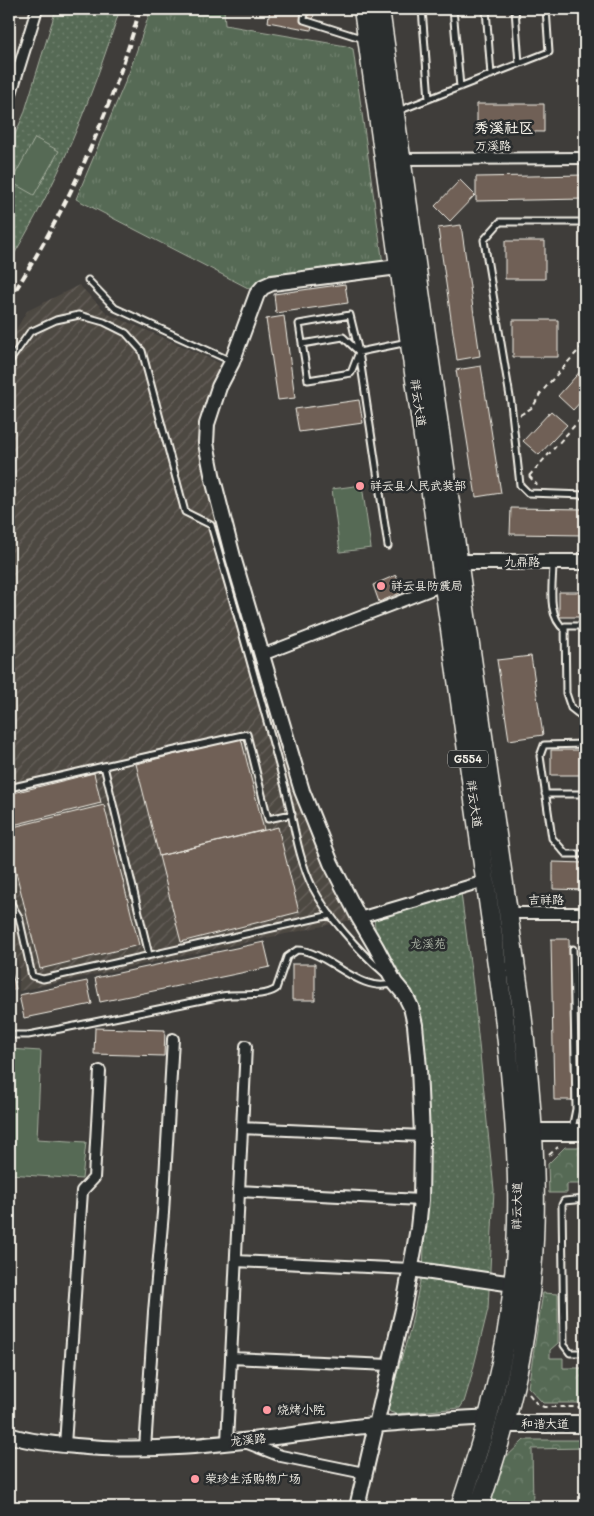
<svg xmlns="http://www.w3.org/2000/svg" width="594" height="1516" viewBox="0 0 594 1516" font-family="Mali,'LXGW WenKai TC',sans-serif">
  <defs>
    <pattern id="industrial-furrows" width="10" height="10" patternUnits="userSpaceOnUse" patternTransform="scale(1.25)"><rect width="10" height="10" fill="#4e4842"/><path d="M-1 1l2-2M0 10L10 0M9 11l2-2" fill="none" stroke="#68635d"/></pattern>
    <pattern id="grass-tufts" width="24" height="20" patternUnits="userSpaceOnUse" patternTransform="scale(1.25)"><rect width="24" height="20" fill="#566a55"/><path d="M3 7l-1-3M5 7V3M7 7l1-3M15 17l-1-3M17 17v-4M19 17l1-3" fill="none" stroke="#6f806d"/></pattern>
    <pattern id="forest-crowns" width="20" height="18" patternUnits="userSpaceOnUse" patternTransform="scale(1.25)"><rect width="20" height="18" fill="#566a55"/><path d="M2 6a3 3 0 1 1 6 0M12 15a3 3 0 1 1 6 0" fill="none" stroke="#6f806d"/></pattern>
    <pattern id="park-dots" width="8" height="8" patternUnits="userSpaceOnUse" patternTransform="scale(1.25)"><rect width="8" height="8" fill="#566a55"/><path d="M2 2h.1M6 6h.1" fill="none" stroke="#6f806d" stroke-width="1.8" stroke-linecap="round"/></pattern>
  </defs>
  <rect width="100%" height="100%" fill="#3f3d3a"/>
  <filter id="ink" filterUnits="userSpaceOnUse"><feTurbulence type="fractalNoise" baseFrequency=".02" numOctaves="2"/><feDisplacementMap in="SourceGraphic" scale="10" xChannelSelector="R" yChannelSelector="G"/><feConvolveMatrix kernelMatrix="1 2 1 2 8 2 1 2 1" color-interpolation-filters="sRGB"/></filter>
  <g filter="url(#ink)">
    <!-- industrial -->
    <path fill="url(#industrial-furrows)" d="M79 285 108 314 146 330 222 364 203 425 267 685 356 919 19 991V967L9 932V341L27 311Z"/>
    <!-- grass -->
    <path fill="url(#grass-tufts)" stroke="#a5ae9e" d="M151 9H224L225 25 346 46 353 49 383 264 252 290 76 199 129 73Z"/>
    <!-- forest -->
    <path fill="url(#forest-crowns)" stroke="#a5ae9e" d="M565 1147H585V1193H584L583 1184H567V1193H549L548 1164Z
      M543 1293 558 1294V1343L550 1350V1358H563V1368H585V1403H543L528 1387Z
      M524 1440H585V1448L532 1449 533 1503 585 1502V1507H481L499 1464Z"/>
    <!-- park -->
    <path fill="url(#park-dots)" stroke="#a5ae9e" d="M56 9H120C104 59 86 110 64 159 48 195 29 229 9 263V148L24 114Z
      M461 893 473 986 494 1190 488 1309 470 1382 464 1402 460 1408 396 1414 390 1412 387 1407 410 1330 423 1267 427 1194 418 1007 384 947 376 936 374 918Z"/>
    <!-- pitch -->
    <path fill="#566a55" stroke="#a5ae9e" d="M35 138 59 151 34 195 11 182Z
      M362 485 371 548 340 552 332 489Z
      M9 1049 41 1051 37 1139 86 1142 82 1179 9 1174Z"/>
    <!-- building -->
    <path fill="#706156" stroke="#f4f1e8" d="M270 9H315L311 30 268 22Z
      M477 104H544V132L477 131Z
      M585 175V199L476 201V177Z
      M460 180 475 195 450 221 435 206Z
      M461 225 480 356 457 360 438 228Z
      M505 241H545V279H505Z
      M345 284 348 303 276 313 274 294Z
      M284 316 295 398 278 400 266 319Z
      M513 320H558V357H513Z
      M481 366 501 493 476 497 456 370Z
      M585 366V397L573 410 558 396Z
      M359 400 363 423 299 432 295 409Z
      M551 411 567 425 539 455 523 441Z
      M511 508 585 509V535L510 534Z
      M396 575 403 592 379 602 373 585Z
      M559 592H585V617H559Z
      M531 656 543 735 509 740 497 660Z
      M241 738 264 830 159 856 136 764Z
      M551 750H585V775H551Z
      M94 773 101 803 9 826V794Z
      M104 805 139 945 40 969 9 844V828Z
      M278 827 299 912 181 942 159 856Z
      M553 862 585 863V890L553 889Z
      M551 939H569L572 1100H554Z
      M264 942 270 967 100 1002 95 978Z
      M9 962 16 989 9 991Z
      M292 964H315V1000H292Z
      M87 981 92 1004 24 1018 19 995Z
      M95 1028 165 1030 164 1056 94 1054Z"/>
    <g fill="none" stroke-linecap="round" stroke-linejoin="round">
      <!-- service casing -->
      <g stroke="#f4f1e8" stroke-width="9">
        <path id="service" d="M305 9 304 20 364 39
          M422 9 429 99
          M453 9 460 87
          M486 9 491 75
          M515 9 519 64
          M398 111 549 52 546 9
          M585 222H500L484 240 511 403 520 485 528 493 585 495
          M88 280 115 308 231 361
          M302 344 343 337 359 352 351 373 308 380 299 324 350 315 359 352 388 546
          M359 352 408 342
          M9 362 30 332 56 320 79 315 104 322 126 333 142 351 185 512 211 525C236 610 260 695 283 780 293 814 296 853 312 886 328 917 358 950 384 973
          M553 563C553 585 546 615 565 630
          M585 626H565L566 693 571 708 585 719
          M585 744 544 745 540 756 552 838 566 854H585
          M104 766 247 734 268 819 292 814
          M9 788 104 766 149 955
          M545 794H585
          M9 900 19 917 32 976 43 979 331 915
          M585 991V1039
          M9 1035H28L60 1029 222 996C239 993 262 998 276 989L287 957 297 950C327 950 360 996 394 983
          M572 1129 576 1109 573 949
          M585 1199 564 1201 562 1205 564 1345 570 1353H585"/>
      </g>
      <!-- minor casing -->
      <g stroke="#f4f1e8" stroke-width="14">
        <path id="minor" d="M9 100 37 9
          M401 159 585 158
          M262 655 443 585
          M508 913H585
          M359 918 485 881
          M242 1128 422 1136
          M239 1191 421 1200
          M236 1261 411 1269
          M231 1358 389 1365
          M227 1442 246 1046
          M245 1442 281 1456 364 1473
          M65 1445 82 1191 94 1178 100 1071
          M145 1449 154 1312 163 1213 173 1039"/>
      </g>
      <!-- tertiary casing -->
      <g stroke="#f4f1e8" stroke-width="18">
        <path id="tertiary" d="M458 562H585
          M411 1269 513 1284
          M9 1435C30 1442 54 1444 76 1446 176 1456 275 1435 374 1425 412 1421 450 1420 488 1417
          M357 1507 404 1305 418 1228 421 1200 422 1136 419 1068 415 1025 411 1007 405 995 395 983 376 947 359 918 331 863 302 791 233 557 213 479 206 443 207 424 219 387 232 362 257 294 263 287 272 283 398 267"/>
      </g>
      <!-- primary casing -->
      <g stroke="#f4f1e8" stroke-width="20">
        <path id="primary" d="M533 1132H585
          M505 1424H585"/>
      </g>
      <!-- trunk casing -->
      <g stroke="#f4f1e8" stroke-width="21">
        <path id="trunk" d="M363 9 503 1007C515 1109 525 1214 509 1317 500 1382 481 1445 460 1507
          M380 9 521 1004C533 1108 542 1213 527 1317 519 1382 500 1446 479 1507"/>
      </g>
      <!-- path -->
      <path stroke="#f4f1e8" stroke-width="2" stroke-dasharray="5 4" stroke-linecap="butt" d="M520 415 533 407 540 394 551 381 585 343
        M529 476 585 414
        M529 476 537 485
        M549 1155 558 1147
        M529 1394 537 1404 544 1407H585"/>
      <!-- service -->
      <use href="#service" stroke="#2a2d2e" stroke-width="5"/>
      <!-- minor -->
      <use href="#minor" stroke="#2a2d2e" stroke-width="10"/>
      <!-- tertiary -->
      <use href="#tertiary" stroke="#2a2d2e" stroke-width="14"/>
      <!-- primary -->
      <use href="#primary" stroke="#2a2d2e" stroke-width="16"/>
      <!-- trunk -->
      <use href="#trunk" stroke="#2a2d2e" stroke-width="18"/>
      <!-- rail -->
      <path stroke="#f4f1e8" stroke-width="4" stroke-dasharray="8 4" stroke-linecap="butt" d="M9 300C67 211 111 112 140 9"/>
    </g>
  </g>
  <!-- markers -->
  <g fill="#ff9aa2" stroke="#2a2d2e" stroke-width="2">
    <circle cx="360" cy="486" r="5"/>
    <circle cx="381" cy="586" r="5"/>
    <circle cx="267" cy="1410" r="5"/>
    <circle cx="195" cy="1479" r="5"/>
  </g>
  <g text-anchor="middle" stroke-width="5" stroke-linejoin="round" paint-order="stroke">
    <!-- shield labels -->
    <rect fill="#2a2d2e" stroke="#b7b6b0" stroke-width="1" x="448" y="750.5" width="40" height="17" rx="4"/>
    <g font-size="11" font-weight="bold" fill="#f4f1e8">
      <text x="468" y="763">G554</text>
    </g>
    <!-- street labels -->
    <g font-size="12" fill="#f4f1e8" stroke="#2a2d2e">
      <text x="493" y="150">万溪路</text>
      <text transform="translate(418 403) rotate(82)" y="4">祥云大道</text>
      <text x="522" y="566">九鼎路</text>
      <text transform="translate(474 804) rotate(82)" y="4">祥云大道</text>
      <text x="546" y="904">吉祥路</text>
      <text transform="translate(517 1206) rotate(-89)" y="4">祥云大道</text>
      <text x="545" y="1428">和谐大道</text>
      <text transform="translate(248 1440) rotate(-6)" y="4">龙溪路</text>
    </g>
    <!-- poi labels -->
    <g font-size="12" fill="#f4f1e8" stroke="#2a2d2e" text-anchor="start">
      <text x="370" y="490">祥云县人民武装部</text>
      <text x="391" y="590">祥云县防震局</text>
      <text x="277" y="1414">烧烤小院</text>
      <text x="205" y="1483">荣珍生活购物广场</text>
    </g>
    <!-- park labels -->
    <g font-size="12" fill="#adb4a6" stroke="#2a2d2e">
      <text x="428" y="948">龙溪苑</text>
    </g>
    <!-- quarter labels -->
    <g font-size="15" font-weight="bold" fill="#f4f1e8" stroke="#2a2d2e">
      <text x="504" y="133">秀溪社区</text>
    </g>
  </g>
  <!-- margin -->
  <rect width="594" height="1516" fill="none" stroke="#2a2d2e" stroke-width="30"/>
  <rect x="15" y="15" width="564" height="1486" fill="none" stroke="#f4f1e8" stroke-width="2" filter="url(#ink)"/>
</svg>
